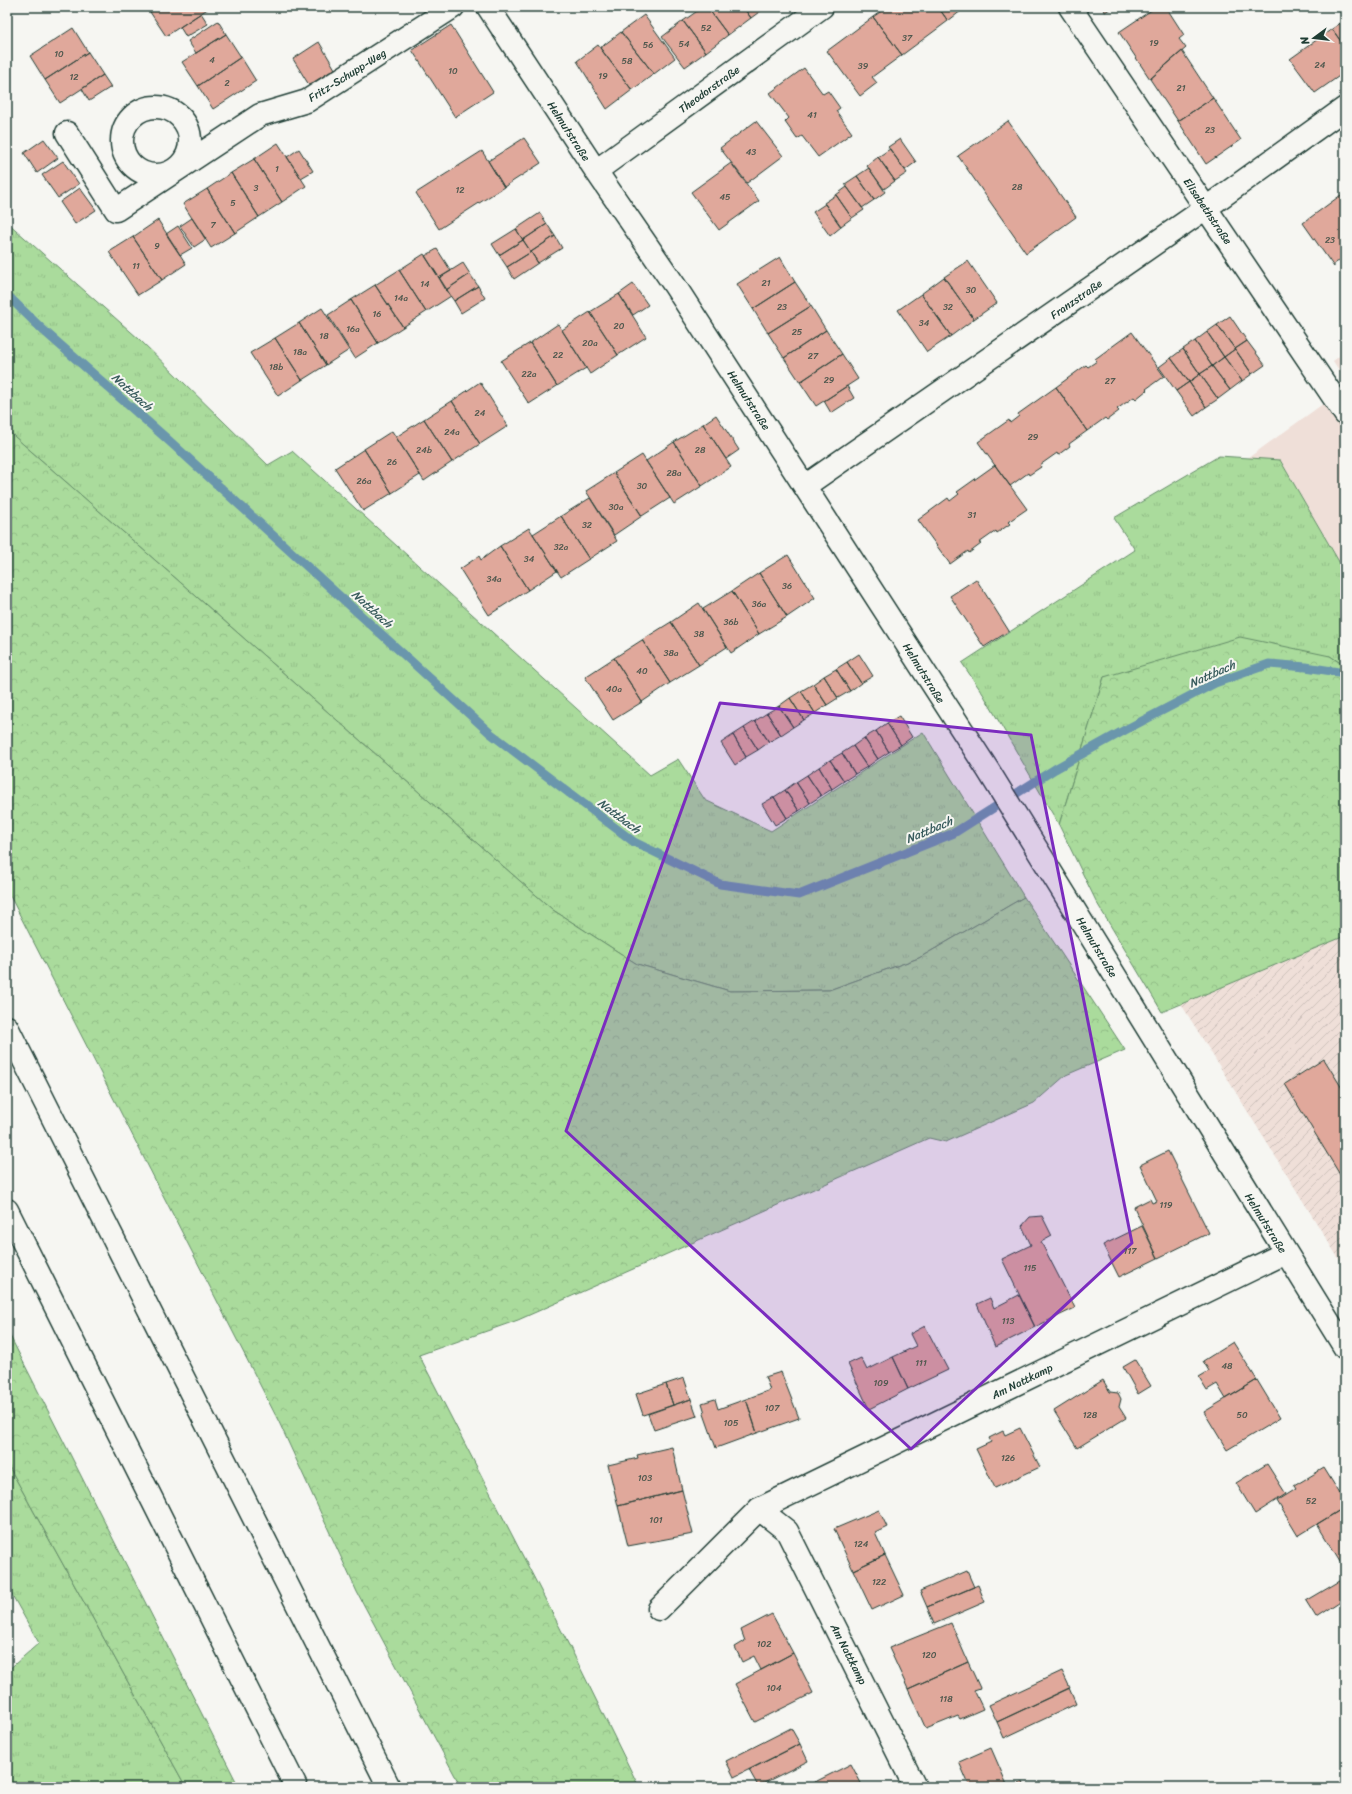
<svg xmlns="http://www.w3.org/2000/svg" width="1352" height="1794" viewBox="0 0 1352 1794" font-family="Sriracha,sans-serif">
  <defs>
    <pattern id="industrial-furrows" width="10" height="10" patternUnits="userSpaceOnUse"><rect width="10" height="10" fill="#efdfd8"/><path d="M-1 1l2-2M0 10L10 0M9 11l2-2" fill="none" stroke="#ccc0ba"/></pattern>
    <pattern id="grass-tufts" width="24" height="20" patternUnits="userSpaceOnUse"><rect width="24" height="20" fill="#aadb9c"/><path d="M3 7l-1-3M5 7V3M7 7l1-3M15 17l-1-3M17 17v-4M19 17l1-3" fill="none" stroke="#92bd87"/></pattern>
    <pattern id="forest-crowns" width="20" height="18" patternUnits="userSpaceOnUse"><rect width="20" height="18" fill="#aadb9c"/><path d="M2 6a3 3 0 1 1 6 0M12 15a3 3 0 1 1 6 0" fill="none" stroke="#92bd87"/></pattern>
  </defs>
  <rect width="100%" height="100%" fill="#f6f6f2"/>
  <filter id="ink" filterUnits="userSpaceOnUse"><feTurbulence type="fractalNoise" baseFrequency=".025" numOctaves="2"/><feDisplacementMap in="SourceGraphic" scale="8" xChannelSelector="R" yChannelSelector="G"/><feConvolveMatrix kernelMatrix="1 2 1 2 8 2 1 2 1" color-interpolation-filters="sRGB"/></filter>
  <g filter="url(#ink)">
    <!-- built -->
    <path fill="#efdfd8" d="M1345 352V379L1333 361Z
      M1345 388V572L1280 460 1248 458Z"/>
    <!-- industrial -->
    <path fill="url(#industrial-furrows)" d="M1345 936V1269L1181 1004Z"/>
    <!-- grass -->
    <path fill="url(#grass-tufts)" stroke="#648c68" d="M7 222 139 339 268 465 292 451 650 775 678 759 705 800 771 831 923 732 1024 897 919 958 829 990 730 991 637 964 553 910 7 430Z
      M1219 456 1280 460 1345 572V666L1330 656 1104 677 1059 825 983 694 962 663 1135 550 1114 518Z
      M7 1463 186 1787H7V1671L39 1643 7 1586Z"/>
    <!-- forest -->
    <path fill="url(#forest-crowns)" stroke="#648c68" d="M7 430 553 910 637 964 730 991 829 990 919 958 1024 897 1125 1050 1066 1075 1034 1103 946 1142 929 1138 518 1320 419 1355 573 1653 639 1787H461L357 1592 279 1422 7 890Z
      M1240 637 1330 656 1345 666V936L1162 1012 1097 903 1059 825 1104 677Z
      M7 1330 239 1787H186L7 1463Z"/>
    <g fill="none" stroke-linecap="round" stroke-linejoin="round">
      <!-- stream -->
      <path stroke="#6b96ac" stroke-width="9" d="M7 295 42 329 166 438 490 733 634 842 720 884 799 895 954 833 1055 769 1125 730 1215 683 1269 664 1306 667 1345 673"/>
    </g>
    <!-- building -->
    <path fill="#e0a89b" stroke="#1f3d34" d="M147 7H158L150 12Z
      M158 7H208L209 8 166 36 150 12Z
      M703 7H707L728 35 706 52 683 21Z
      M707 7H743L751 18 728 35Z
      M743 7H766L751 18Z
      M887 7H938L948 21 902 55 873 17Z
      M938 7H966L948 21Z
      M1102 7H1113L1105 12Z
      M1156 7H1166L1184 35 1179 39 1186 48 1150 79 1119 32Z
      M201 13 208 24 186 37 180 27Z
      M644 15 675 58 654 74 621 32Z
      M873 17 902 55 872 77 877 83 860 96 827 51Z
      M1345 20V47L1332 29Z
      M218 21 226 34 196 53 188 41Z
      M683 21 706 52 685 67 662 37Z
      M451 25 493 92 455 117 412 50Z
      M73 28 88 52 45 80 30 56Z
      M1332 29 1345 47V72L1315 93 1290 59Z
      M621 32 654 74 632 90 600 48Z
      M226 34 241 57 198 86 182 62Z
      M319 42 335 69 309 85 293 59Z
      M598 45 632 90 607 109 577 61Z
      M1182 51 1213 98 1178 121 1150 79Z
      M88 52 103 75 60 103 45 80Z
      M241 57 256 81 213 109 198 86Z
      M804 68 823 94 828 91 840 108 836 111 852 133 818 157 802 136 797 139 785 122 789 118 770 93Z
      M103 75 111 87 89 101 82 89Z
      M1213 98 1241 140 1206 164 1178 121Z
      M756 121 783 156 747 183 720 148Z
      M1008 121 1076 217 1026 253 958 156Z
      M524 138 541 163 504 187 488 161Z
      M44 139 58 158 37 173 24 153Z
      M900 139 916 162 905 170 888 147Z
      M278 143 306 186 282 202 254 159Z
      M299 149 313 171 301 178 287 157Z
      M890 149 907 173 895 181 878 157Z
      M482 151 504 187 439 229 416 193Z
      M878 157 895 181 884 189 867 166Z
      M254 159 282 202 259 217 231 173Z
      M63 161 79 184 58 198 42 175Z
      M731 163 759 201 719 230 691 192Z
      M869 168 885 192 874 200 857 176Z
      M231 173 259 217 235 233 207 189Z
      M857 176 874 200 862 208 845 184Z
      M847 187 864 210 852 218 836 195Z
      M80 188 96 210 75 224 60 202Z
      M207 189 235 233 211 248 183 204Z
      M1345 192V257L1334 264V267L1303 223Z
      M836 195 852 218 841 226 824 203Z
      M825 204 841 227 830 236 813 212Z
      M540 213 547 224 523 240 516 229Z
      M192 218 206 239 194 247 180 226Z
      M158 220 186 264 162 280 133 237Z
      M547 224 555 236 531 252 523 240Z
      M178 226 192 248 180 255 166 234Z
      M516 229 523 240 499 255 492 244Z
      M555 236 562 248 538 263 531 252Z
      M133 237 162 280 138 295 109 252Z
      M523 240 531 252 507 267 499 255Z
      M437 249 451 271 439 278 425 256Z
      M531 252 538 263 514 279 507 267Z
      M424 254 451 296 426 312 399 270Z
      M780 257 795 282 753 309 737 284Z
      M968 261 997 303 974 319 944 277Z
      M463 263 470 274 446 290 439 278Z
      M399 270 426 312 403 327 375 285Z
      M470 274 478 286 454 301 446 290Z
      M944 277 974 319 951 336 921 294Z
      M795 282 811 306 768 333 753 309Z
      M633 284 648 305 633 315 619 294Z
      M375 285 403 327 378 343 351 300Z
      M478 286 485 298 461 313 454 301Z
      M619 294 646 337 618 355 590 312Z
      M921 294 951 336 927 352 898 310Z
      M351 300 378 343 355 358 328 315Z
      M811 306 826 330 784 358 768 333Z
      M322 308 349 350 326 365 299 323Z
      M590 312 618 355 590 374 562 330Z
      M1230 316 1247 341 1235 349 1217 325Z
      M299 323 326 365 302 380 275 338Z
      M558 324 586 368 557 386 530 343Z
      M1217 325 1235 349 1224 357 1207 332Z
      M826 330 842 354 800 382 784 358Z
      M1132 332 1164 376 1146 389 1147 390 1136 399 1134 397 1117 409 1119 411 1107 420 1105 418 1087 431 1056 387 1086 365 1088 367 1097 361 1095 359Z
      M1207 332 1224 357 1212 366 1195 341Z
      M275 338 302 380 278 396 250 353Z
      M1195 341 1212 366 1200 374 1183 349Z
      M1247 341 1265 365 1252 374 1235 349Z
      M530 343 557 386 529 404 501 361Z
      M1183 349 1200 374 1189 382 1171 358Z
      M1235 349 1252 374 1242 381 1224 357Z
      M842 354 858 379 816 406 800 382Z
      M1224 357 1242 381 1230 390 1212 366Z
      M1171 358 1189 382 1176 391 1159 367Z
      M1212 366 1230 390 1218 399 1200 374Z
      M1200 374 1218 399 1206 407 1189 382Z
      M480 382 508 426 480 444 452 401Z
      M1189 382 1206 407 1194 416 1176 391Z
      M847 386 854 398 831 413 824 401Z
      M1056 387 1087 431 1069 444 1070 446 1058 455 1057 453 1040 465 1041 467 1029 475 1028 473 1010 486 978 442 1009 420 1010 423 1019 416 1018 414Z
      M452 401 480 444 452 462 424 419Z
      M716 415 739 450 726 459 703 424Z
      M424 419 452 462 424 481 396 437Z
      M703 424 731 467 702 486 674 442Z
      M392 431 420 475 392 493 364 449Z
      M674 442 702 486 674 504 646 461Z
      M364 449 392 493 363 511 335 468Z
      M642 455 670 498 642 516 614 473Z
      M995 465 1027 509 1008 522 1010 524 997 533 996 531 979 543 981 544 969 553 968 551 950 564 918 520 948 498 950 501 959 494 957 492Z
      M614 473 642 516 614 535 586 491Z
      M590 498 617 541 589 559 561 516Z
      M561 516 589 559 561 577 533 534Z
      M529 528 557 571 528 590 500 546Z
      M500 546 528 590 489 615 460 569 479 556 481 560Z
      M788 555 815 598 787 617 759 573Z
      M759 573 787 617 759 634 732 591Z
      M976 579 1009 631 984 647 950 596Z
      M732 591 759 634 731 653 703 609Z
      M699 603 727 647 699 665 671 622Z
      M671 622 699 665 670 683 642 640Z
      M642 640 670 683 642 702 614 658Z
      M859 654 873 676 861 683 847 662Z
      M614 658 642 702 613 720 585 677Z
      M847 662 861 683 850 691 836 669Z
      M836 669 850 691 838 698 824 676Z
      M824 676 838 698 827 705 813 684Z
      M813 684 827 705 815 713 801 691Z
      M801 691 815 713 804 720 790 698Z
      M790 698 804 720 793 727 779 706Z
      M779 706 793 727 781 735 767 713Z
      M767 713 781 735 769 742 755 721Z
      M899 716 912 737 901 745 887 723Z
      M755 721 769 742 758 750 744 728Z
      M887 723 901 745 889 752 876 731Z
      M744 728 758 750 746 757 733 735Z
      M876 731 889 752 878 759 864 738Z
      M733 735 746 757 735 765 721 743Z
      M864 738 878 759 867 767 853 746Z
      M853 746 867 767 855 774 842 753Z
      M842 753 855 774 844 781 830 760Z
      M830 760 844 781 832 789 819 767Z
      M819 767 832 789 821 796 807 775Z
      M807 775 821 796 810 803 796 782Z
      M796 782 810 803 799 811 785 790Z
      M785 790 799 811 787 818 774 797Z
      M774 797 787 818 775 825 762 804Z
      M1345 1023V1037L1339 1027Z
      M1324 1059 1345 1093V1183L1285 1084Z
      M1168 1151 1209 1233 1158 1258 1134 1207 1150 1199 1152 1203 1157 1201 1140 1165Z
      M1042 1216 1052 1236 1041 1242 1075 1308 1035 1327 1002 1259 1031 1245 1022 1226 1030 1217Z
      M1142 1226 1158 1258 1119 1277 1103 1245Z
      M1019 1295 1035 1327 995 1347 977 1304 990 1298 994 1308Z
      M925 1326 948 1370 908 1389 893 1357 916 1346 910 1334Z
      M1233 1342 1257 1380 1226 1399 1217 1384 1207 1390 1199 1377 1209 1371 1203 1361Z
      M893 1357 908 1389 869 1409 848 1364 861 1358 867 1370Z
      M1135 1360 1151 1386 1138 1394 1123 1367Z
      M781 1372 799 1418 757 1433 746 1399 770 1390 765 1377Z
      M684 1378 691 1399 673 1405 666 1384Z
      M1103 1380 1110 1392 1118 1393 1121 1399 1119 1407 1126 1418 1077 1448 1054 1411Z
      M1257 1380 1280 1418 1227 1450 1204 1412Z
      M666 1384 673 1405 643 1415 636 1394Z
      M691 1399 697 1416 654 1430 648 1414Z
      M715 1399 718 1409 746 1399 757 1433 716 1448 704 1414 705 1413 702 1403Z
      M1020 1428 1040 1467 995 1488 976 1449 991 1442 989 1438 1003 1431 1005 1435Z
      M672 1447 682 1490 618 1506 608 1465 638 1458 637 1455Z
      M1267 1464 1286 1494 1255 1514 1236 1483Z
      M1324 1468 1345 1502V1507L1298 1536 1277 1501 1296 1489 1294 1486Z
      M682 1490 693 1534 628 1546 618 1506Z
      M1345 1507V1560L1340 1562 1317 1524Z
      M879 1510 887 1527 875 1533 885 1555 853 1570 834 1529Z
      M885 1555 904 1595 872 1610 853 1570Z
      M967 1571 974 1587 927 1607 920 1591Z
      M1345 1578V1598L1316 1617 1306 1601Z
      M978 1585 985 1602 934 1624 927 1607Z
      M772 1614 793 1653 761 1670 754 1656 742 1662 735 1647 745 1641 741 1630Z
      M951 1623 968 1662 908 1689 889 1648Z
      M793 1653 813 1693 755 1722 735 1684Z
      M968 1662 980 1688 974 1690 983 1709 960 1719 958 1716 926 1729 908 1689Z
      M1062 1671 1070 1688 997 1722 989 1705Z
      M1069 1688 1076 1704 1004 1738 997 1722Z
      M791 1728 800 1744 734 1777 726 1761Z
      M800 1744 808 1761 758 1786 749 1770Z
      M991 1748 1008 1787H970L959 1762Z
      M851 1764 863 1787H807V1786Z
      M1023 1782 1025 1787H1012Z"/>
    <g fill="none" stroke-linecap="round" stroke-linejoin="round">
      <!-- minor casing -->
      <g stroke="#1f3d34" stroke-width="25">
        <path id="minor" d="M488 7 596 171 675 286 988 770 1345 1348
          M1070 7 1345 414
          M122 141a34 34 0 1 1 68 0a34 34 0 1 1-68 0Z
          M67 133 116 210 260 115 307 101 453 7
          M596 171 822 7
          M805 486 1206 208 1345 108
          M759 1509 787 1531 915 1787
          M659 1609 759 1509 1285 1253"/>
      </g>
      <!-- motorway casing -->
      <g stroke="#1f3d34" stroke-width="25">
        <path id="motorway" d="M7 1027 389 1787
          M7 1210 296 1787"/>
      </g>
      <!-- minor -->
      <use href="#minor" stroke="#f6f6f2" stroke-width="22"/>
      <!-- motorway -->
      <use href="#motorway" stroke="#f6f6f2" stroke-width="22"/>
    </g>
  </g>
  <!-- marked area -->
  <path fill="#7b2cbf" fill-opacity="0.2" stroke="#7b2cbf" stroke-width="3" stroke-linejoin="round" d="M720 703 1031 735 1132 1243 911 1449 566 1131Z"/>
  <g text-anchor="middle" stroke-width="4" stroke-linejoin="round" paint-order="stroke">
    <!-- number labels -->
    <g font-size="9" fill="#4f584e">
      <text x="706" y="31">52</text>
      <text x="907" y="41">37</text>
      <text x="1154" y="46">19</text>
      <text x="684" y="47">54</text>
      <text x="648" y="48">56</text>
      <text x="59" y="57">10</text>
      <text x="212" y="63">4</text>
      <text x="627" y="64">58</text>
      <text x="1320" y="68">24</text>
      <text x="863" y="69">39</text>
      <text x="453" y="74">10</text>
      <text x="603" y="79">19</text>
      <text x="74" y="80">12</text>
      <text x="227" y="86">2</text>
      <text x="1181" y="91">21</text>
      <text x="812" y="118">41</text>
      <text x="1210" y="133">23</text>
      <text x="751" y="155">43</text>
      <text x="277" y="172">1</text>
      <text x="1017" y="190">28</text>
      <text x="256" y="191">3</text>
      <text x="460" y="193">12</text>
      <text x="725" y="200">45</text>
      <text x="233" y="206">5</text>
      <text x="213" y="228">7</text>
      <text x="1330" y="243">23</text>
      <text x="157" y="249">9</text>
      <text x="136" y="269">11</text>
      <text x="766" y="286">21</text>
      <text x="425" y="287">14</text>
      <text x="971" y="293">30</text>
      <text x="401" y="301">14a</text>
      <text x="782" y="310">23</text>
      <text x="948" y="310">32</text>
      <text x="377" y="317">16</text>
      <text x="924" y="326">34</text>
      <text x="619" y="329">20</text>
      <text x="353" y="332">16a</text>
      <text x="797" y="335">25</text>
      <text x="324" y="339">18</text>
      <text x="590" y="346">20a</text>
      <text x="300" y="355">18a</text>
      <text x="558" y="358">22</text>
      <text x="813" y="359">27</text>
      <text x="276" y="370">18b</text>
      <text x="529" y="377">22a</text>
      <text x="829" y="383">29</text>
      <text x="1110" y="384">27</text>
      <text x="480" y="416">24</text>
      <text x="452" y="435">24a</text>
      <text x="1033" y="440">29</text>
      <text x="424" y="453">24b</text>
      <text x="700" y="453">28</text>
      <text x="392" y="465">26</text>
      <text x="674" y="476">28a</text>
      <text x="364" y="484">26a</text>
      <text x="642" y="489">30</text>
      <text x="616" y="510">30a</text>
      <text x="972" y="518">31</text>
      <text x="587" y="528">32</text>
      <text x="561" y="550">32a</text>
      <text x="529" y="562">34</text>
      <text x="494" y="582">34a</text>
      <text x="787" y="589">36</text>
      <text x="759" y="607">36a</text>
      <text x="731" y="625">36b</text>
      <text x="699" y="637">38</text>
      <text x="671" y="656">38a</text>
      <text x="642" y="674">40</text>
      <text x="614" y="692">40a</text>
      <text x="1166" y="1208">119</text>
      <text x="1130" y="1254">117</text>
      <text x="1030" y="1271">115</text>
      <text x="1008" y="1324">113</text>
      <text x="921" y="1366">111</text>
      <text x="1227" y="1369">48</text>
      <text x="881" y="1386">109</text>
      <text x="772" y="1411">107</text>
      <text x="1090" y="1418">128</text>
      <text x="1242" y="1418">50</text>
      <text x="731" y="1426">105</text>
      <text x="1008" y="1461">126</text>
      <text x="645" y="1481">103</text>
      <text x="1311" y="1504">52</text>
      <text x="656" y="1523">101</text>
      <text x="861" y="1547">124</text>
      <text x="879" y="1585">122</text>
      <text x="764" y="1647">102</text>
      <text x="929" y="1658">120</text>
      <text x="774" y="1691">104</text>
      <text x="946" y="1702">118</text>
    </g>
    <!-- street labels -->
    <g font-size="11" fill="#1f3d34" stroke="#f6f6f2">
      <text transform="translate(347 75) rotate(-32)" y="4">Fritz-Schupp-Weg</text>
      <text transform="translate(709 89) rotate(-36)" y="4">Theodorstraße</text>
      <text transform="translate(569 131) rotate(57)" y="4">Helmutstraße</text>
      <text transform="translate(1208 211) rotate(56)" y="4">Elisabethstraße</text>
      <text transform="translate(1076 299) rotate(-35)" y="4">Franzstraße</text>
      <text transform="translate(749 400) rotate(57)" y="4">Helmutstraße</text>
      <text transform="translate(924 673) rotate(58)" y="4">Helmutstraße</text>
      <text transform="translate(1097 947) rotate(59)" y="4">Helmutstraße</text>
      <text transform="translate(1266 1223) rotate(58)" y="4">Helmutstraße</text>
      <text transform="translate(1022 1381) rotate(-26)" y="4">Am Nattkamp</text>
      <text transform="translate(849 1654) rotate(63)" y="4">Am Nattkamp</text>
    </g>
    <!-- water labels -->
    <g font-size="12" font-style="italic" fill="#385b5c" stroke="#f6f6f2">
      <text transform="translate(132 392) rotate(42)" y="4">Nattbach</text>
      <text transform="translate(372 609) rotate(42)" y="4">Nattbach</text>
      <text transform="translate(1212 674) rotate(-24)" y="4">Nattbach</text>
      <text transform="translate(619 816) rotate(37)" y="4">Nattbach</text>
      <text transform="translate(929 830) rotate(-23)" y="4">Nattbach</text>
    </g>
  </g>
  <!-- margin -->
  <rect width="1352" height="1794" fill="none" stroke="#f6f6f2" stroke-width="24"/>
  <rect x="12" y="12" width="1328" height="1770" fill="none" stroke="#1f3d34" stroke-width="1.5" filter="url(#ink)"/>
  <!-- north arrow -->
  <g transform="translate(1314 38) rotate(255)" stroke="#f6f6f2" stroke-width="3" paint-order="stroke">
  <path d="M0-3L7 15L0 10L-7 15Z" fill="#1f3d34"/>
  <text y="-6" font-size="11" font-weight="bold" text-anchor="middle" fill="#1f3d34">N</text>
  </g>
</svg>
